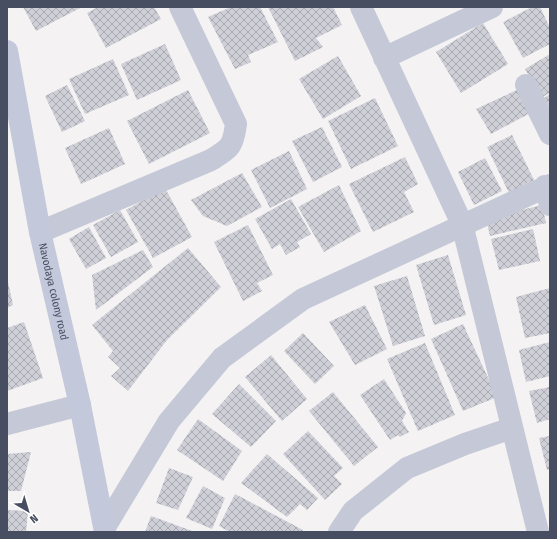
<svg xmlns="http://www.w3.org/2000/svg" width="557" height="539" viewBox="0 0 557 539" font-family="'Fira Sans Condensed',sans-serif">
  <defs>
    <pattern id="building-cross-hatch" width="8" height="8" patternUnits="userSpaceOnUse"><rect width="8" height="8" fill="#cecfd7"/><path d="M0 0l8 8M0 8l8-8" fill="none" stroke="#a9aab2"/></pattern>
  </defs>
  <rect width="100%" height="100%" fill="#f4f2f2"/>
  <!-- building -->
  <path fill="url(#building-cross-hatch)" d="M23 7H82L36 31Z
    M98 7H154L161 19 106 48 87 13Z
    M231 7H260L278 42 248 55 251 62 235 69 208 17Z
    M268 7H333L342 25 316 38 323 47 295 61Z
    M532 7H540L550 28V44L523 58 503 22Z
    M483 23 508 64 461 93 436 52Z
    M165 44 181 80 137 100 121 64Z
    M550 54V93L542 97 525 69Z
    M338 56 361 96 323 119 299 79Z
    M113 59 129 95 85 114 69 79Z
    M67 85 85 121 62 132 45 96Z
    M519 89 532 112 491 134 476 109Z
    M188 90 210 133 149 164 127 121Z
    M550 94V109L544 98Z
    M375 98 398 146 351 169 328 121Z
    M322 127 342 167 313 182 292 141Z
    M109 128 125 164 81 184 65 148Z
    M512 135 534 180 509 193 487 147Z
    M289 151 307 189 270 208 251 170Z
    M405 157 418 184 404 192 414 212 373 232 349 184Z
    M485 158 502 191 474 205 458 172Z
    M242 173 262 207 227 226 203 216 191 200Z
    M339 185 361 231 324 252 298 207Z
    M165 188 192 237 153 258 126 210Z
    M291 199 311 234 297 242 300 247 286 255 280 244 272 249 255 219Z
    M542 205 546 223 490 236 486 219Z
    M120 210 138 242 111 257 93 225Z
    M248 225 273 275 257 283 262 291 243 301 214 242Z
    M89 227 106 258 86 269 69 239Z
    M533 229 540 261 499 270 491 239Z
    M188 248 221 287 167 340 128 391 111 376 120 368 108 357 113 351 92 325Z
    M143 250 153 267 96 310 92 275Z
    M448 255 466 315 434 325 416 265Z
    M407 276 425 336 393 346 374 286Z
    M8 282 13 305 7 308V283Z
    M550 288V333L525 338 516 297Z
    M365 305 387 349 355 365 329 322Z
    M24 322 43 378 7 391V328Z
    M463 324 497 397 463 411 431 339Z
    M303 333 334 366 315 384 284 351Z
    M550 342V376L526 382 519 350Z
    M425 343 455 415 418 431 387 359Z
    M271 355 307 399 282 421 245 377Z
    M384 379 406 413 402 421 409 432 400 437 398 435 390 440 360 395Z
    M239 384 276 421 251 447 212 414Z
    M550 387V419L537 423 529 391Z
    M333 392 378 447 354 466 309 411Z
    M198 419 242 451 223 481 177 450Z
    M308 431 343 468 334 476 342 484 325 500 283 454Z
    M550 436V469L547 470 539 438Z
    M31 452 21 491H7V454Z
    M267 454 318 498 307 510 300 504 287 517 241 483Z
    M169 468 193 477 178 510 156 503Z
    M203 486 225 498 212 529 186 518Z
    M235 494 303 530 302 532H230L219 526Z
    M7 510 28 511 26 532H7Z
    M151 516 195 532H145Z"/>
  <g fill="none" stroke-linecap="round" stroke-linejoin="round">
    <!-- street -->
    <path stroke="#c5c9d7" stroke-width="22" d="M361 7 462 224 538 532
      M384 58 492 7
      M526 85 550 134
      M545 186 550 205
      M40 232 211 160C230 148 233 147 236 124L180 7
      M7 424 80 405
      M105 527 169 421 222 358 303 299 550 185
      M339 532 353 511 407 468 465 444 512 428"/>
    <!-- secondary -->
    <path stroke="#c3c8db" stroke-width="22" id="s1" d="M7 51 40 232 80 405 105 532"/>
  </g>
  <g text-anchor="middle" stroke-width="3.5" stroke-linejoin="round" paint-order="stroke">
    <!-- street labels -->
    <g font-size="11" fill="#484e61" stroke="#fff">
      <text dy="4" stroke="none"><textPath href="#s1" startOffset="245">Navodaya colony road</textPath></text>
    </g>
  </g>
  <!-- border -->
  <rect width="557" height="539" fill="none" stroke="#484e61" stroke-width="16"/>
  <!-- north arrow -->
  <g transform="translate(28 511) rotate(142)" stroke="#ffffff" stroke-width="3" paint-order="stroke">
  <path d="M0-3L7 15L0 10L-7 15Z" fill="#484e61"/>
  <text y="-6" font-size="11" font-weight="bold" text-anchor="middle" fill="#484e61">N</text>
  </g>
</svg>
